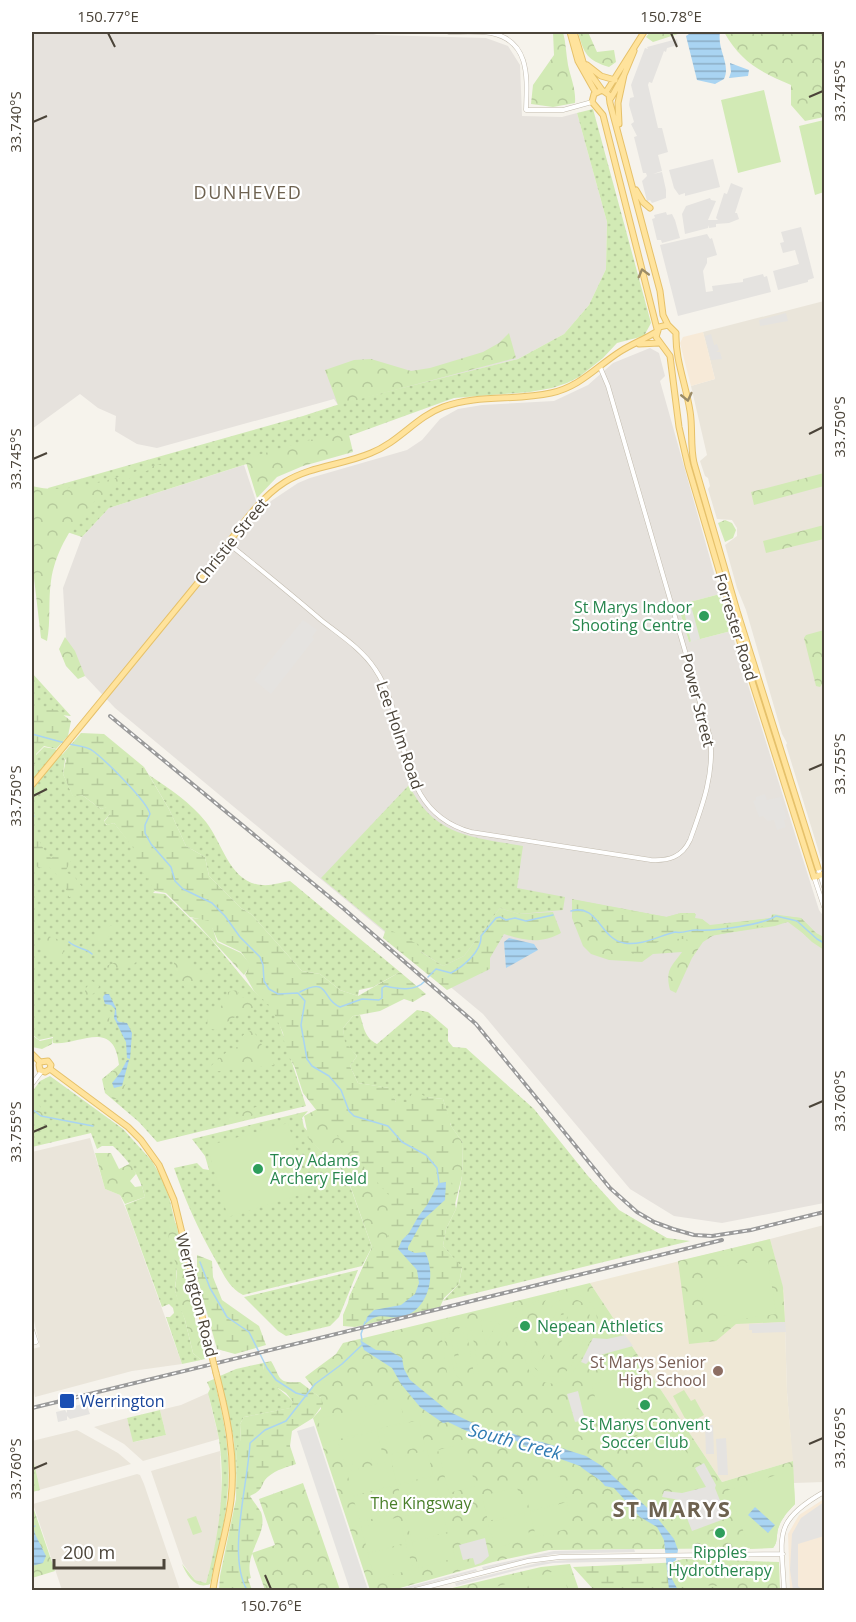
<svg xmlns="http://www.w3.org/2000/svg" width="856" height="1622" viewBox="0 0 856 1622" font-family="'Open Sans',sans-serif">
  <defs>
    <pattern id="grass-dots" width="8" height="8" patternUnits="userSpaceOnUse" patternTransform="scale(1.5)"><rect width="8" height="8" fill="#d2eab5"/><path d="M2 2h.1M6 6h.1" fill="none" stroke="#b6ca9c" stroke-width="1.8" stroke-linecap="round"/></pattern>
    <pattern id="forest-crowns" width="20" height="18" patternUnits="userSpaceOnUse" patternTransform="scale(1.5)"><rect width="20" height="18" fill="#d2eab5"/><path d="M2 6a3 3 0 1 1 6 0M12 15a3 3 0 1 1 6 0" fill="none" stroke="#b6ca9c"/></pattern>
    <pattern id="wetland-marsh" width="20" height="14" patternUnits="userSpaceOnUse" patternTransform="scale(1.5)"><rect width="20" height="14" fill="#d2eab5"/><path d="M1 5h8M5 5V1M11 12h8M15 12V8" fill="none" stroke="#b6ca9c"/></pattern>
    <pattern id="water-rules" width="6" height="5" patternUnits="userSpaceOnUse" patternTransform="scale(1.5)"><rect width="6" height="5" fill="#a9d4f2"/><path d="M0 2.5h6" fill="none" stroke="#8caec5"/></pattern>
  </defs>
  <rect width="100%" height="100%" fill="#f6f3ec"/>
  <!-- residential -->
  <path fill="#eae5da" d="M824 301V861L822 862 786 745 787 743 782 734 746 610 737 588 725 545 737 536V528L732 520 717 519 708 489 710 486 708 478 705 476 700 461 707 455 691 386 715 379 703 332Z
    M90 1138 105 1189 120 1195 129 1217 182 1364 132 1371 35 1397 32 1384V1349L40 1347 32 1312V1152Z
    M824 1225V1482L794 1483 787 1392 784 1293 770 1239Z
    M208 1393 219 1439 143 1461 124 1444 94 1427 127 1418 134 1442 166 1435 160 1410 181 1405Z
    M77 1430 118 1453 131 1464 32 1492V1441Z
    M220 1451 222 1501 217 1542 206 1583 195 1580 183 1564 151 1471Z
    M137 1474 140 1475 144 1484 180 1590H62L33 1504Z"/>
  <!-- commercial -->
  <path fill="#f7ead8" d="M703 332 715 379 691 386 680 343 683 337Z
    M824 1499V1590H790L788 1534 799 1515Z"/>
  <!-- industrial -->
  <path fill="#e6e2dd" d="M32 32H366L377 35 486 38 508 46 520 65 522 116 562 117 577 113 607 222 606 269 589 305 564 334 518 359 338 405 334 399 157 448 137 444 115 431 116 416 98 408 80 394 32 429Z
    M650 348 659 353 665 376 660 381 720 594 678 605 689 642 731 631 819 910 824 917V1203L722 1223 674 1216 630 1189 483 1014 115 708 83 674 66 639 63 588 82 537 109 508 244 465 260 513 271 501 298 483 310 478 407 450 422 440 440 419 458 409 482 405 554 401 588 385 613 363Z"/>
  <!-- education -->
  <path fill="#efe8d6" d="M770 1239 784 1293 787 1392 793 1461 722 1482 590 1283Z"/>
  <!-- grass -->
  <path fill="url(#grass-dots)" d="M593 109 651 323 644 336 617 343 603 358 579 377 567 383 552 388 530 392 454 398 352 435 265 458 109 508 82 537 61 530 48 488 303 416 346 402 518 359 564 334 589 305 606 269 607 222 577 113Z
    M32 673 71 716 32 712Z
    M44 747 55 749 63 755 65 760 63 774 73 796 82 795 101 809 109 806 110 814 104 821 106 825 114 823 135 849 155 891 153 893 165 894 210 938 253 990 275 1010 306 1106 157 1142 139 1122 105 1093 102 1079 119 1065C114 1017 79 1046 53 1043V1037L39 1040 32 1034V767L36 755Z
    M149 775C170 789 190 802 206 822 223 844 230 883 262 885 271 886 282 882 290 881L400 972 373 987 359 990 358 996 340 990 320 974 302 971 251 914 241 908 209 876 205 857 186 846 169 809Z
    M409 785C434 837 473 837 523 846L517 888 565 897 563 910 519 914 500 908 464 956 443 966 386 929 385 931 321 878Z
    M417 1010 428 1012 448 1029V1041L453 1047 466 1048 534 1109 588 1176 619 1210 667 1238 690 1241 443 1301 459 1284 462 1268 443 1246 446 1229 456 1209 462 1176 463 1143 451 1126 443 1099 426 1097 407 1102H396L389 1088 358 1083 350 1066 357 1056 344 1042 343 1028 353 1016 360 1015C364 1027 364 1037 377 1044Z
    M50 1076 123 1129 152 1161 161 1177 169 1197 177 1230 178 1253 175 1291 185 1320 193 1353 201 1360 182 1364 166 1317H170L174 1313 173 1308 169 1304 162 1307 125 1205 145 1197C140 1175 129 1161 113 1146H102L97 1149 91 1133 32 1147V1092L40 1081Z
    M308 1111 302 1118 304 1127 310 1134 312 1142 346 1175 372 1247 362 1266 243 1295C227 1286 224 1274 215 1259 198 1229 185 1200 174 1168L197 1163 203 1169 209 1170 205 1156 192 1139Z
    M358 1270 339 1317 330 1326 286 1336 278 1331 244 1297Z
    M263 1363C263 1381 282 1389 293 1402L291 1408 244 1417 240 1424 241 1442 237 1441 236 1499 234 1441 220 1376 236 1369Z
    M214 1379C224 1418 232 1457 227 1498 225 1526 217 1553 211 1580L210 1584C196 1590 187 1576 182 1564L195 1580 206 1583C219 1536 226 1487 219 1439 216 1424 212 1409 208 1393L210 1389 207 1382Z
    M160 1410 166 1435 133 1442 127 1418Z
    M32 1454 40 1490 32 1492Z"/>
  <!-- forest -->
  <path fill="url(#forest-crowns)" d="M553 32H563C566 43 566 54 568 65 571 79 576 89 575 103L553 107 531 104 533 85 554 55Z
    M578 32H588L597 52 614 50 616 62 609 67C587 60 584 54 578 32Z
    M650 32H684L653 42 646 37Z
    M724 32H824V117L805 121 791 105V85C760 72 741 62 724 32Z
    M509 333 516 358 338 405 325 370 354 360 371 359 411 371 430 368 483 352 499 343Z
    M348 431 353 452 303 466 277 477 257 498 245 459 306 441Z
    M167 462C150 470 130 477 113 487 82 507 56 545 51 581 48 601 51 621 47 641L41 638 32 561V486C74 497 126 473 167 462Z
    M824 473V486L754 505 751 492Z
    M725 520 732 523 736 530 733 538 725 542 718 523Z
    M824 525V539L766 553 763 541Z
    M824 630V682L820 687 816 686 804 638 806 635Z
    M65 637 75 651 85 676 78 679 66 666 59 649Z
    M572 899 667 917 681 913H695V919H702L710 925 771 918 772 915 801 918 817 934 824 938V950L812 942 790 921 775 926 714 935 703 942 692 958 676 993 670 990C665 970 671 967 682 952L653 954 642 962 609 960 591 954 583 946 572 918Z
    M192 918 210 920 217 942 241 953 251 965 244 975Z
    M121 923V928L97 944 90 941 110 926Z
    M45 935 66 942 61 961 56 963 41 946Z
    M136 957 137 961 131 967 107 969 106 966 127 958Z
    M181 957 191 963 192 970 199 974 209 973V977L194 981 192 986 186 990 174 969V962Z
    M92 981 99 986C97 993 91 996 84 995L86 988Z
    M237 990 240 997 251 999 254 1010 238 1015 216 1030 207 1028 208 1017 227 1001 228 992Z
    M107 1008 112 1013 109 1018 111 1022 106 1023 103 1020H97L91 1026 88 1023Z
    M253 1030 274 1065 211 1072 212 1065 230 1049 241 1046 239 1041 244 1034Z
    M32 1035 40 1041 53 1038 52 1044 42 1049 32 1047Z
    M125 1061 137 1065 129 1076 119 1099H113L106 1092 103 1080Z
    M34 1097 49 1121 45 1124 32 1117V1098Z
    M256 1107 259 1108C253 1119 241 1121 229 1124L227 1121 228 1118Z
    M321 1107 421 1189 346 1320 349 1297 372 1247 346 1174 309 1140 304 1116Z
    M438 1107 463 1143 462 1176 455 1204 436 1163Z
    M95 1153H111L119 1169 131 1163 136 1174 130 1181 135 1187 142 1186 145 1197 125 1204 120 1195 105 1189Z
    M176 1223 195 1307V1321L203 1330 209 1358 201 1360 193 1353 185 1320 179 1305 175 1291 177 1271 174 1257 168 1254 169 1225Z
    M770 1239 783 1287 785 1322 736 1324 716 1341 689 1344 678 1261Z
    M590 1283 722 1482 793 1461 795 1504C788 1511 781 1519 778 1529 776 1537 778 1542 773 1548L549 1550 493 1562 393 1590H370L313 1418 321 1409V1398L310 1390 312 1386 305 1377 336 1354 343 1343Z
    M303 1483 340 1590H265L252 1553 275 1545 259 1499Z
    M32 1504 55 1571 32 1578Z
    M683 1559 779 1562 780 1590H651L673 1568V1562Z
    M570 1564 579 1590H444L541 1567Z"/>
  <!-- wetland -->
  <path fill="url(#wetland-marsh)" d="M32 708 56 709 71 721 68 736 56 749 44 746 36 754V762L32 768Z
    M81 733 104 734 144 767 169 809 186 846 205 857 209 876 241 908 251 914 302 971 320 974 340 990 358 996 400 972 426 994 413 1002 404 999 380 1011 353 1016 343 1028 345 1042 357 1056 350 1066 358 1083 390 1088 396 1102H407L414 1090 426 1097 443 1099 450 1120 451 1139 448 1155 456 1209 446 1229 443 1246 462 1267 459 1284 444 1298 440 1307 355 1327 343 1326V1315L362 1269 373 1247 385 1245 391 1225V1198L327 1124 303 1093 295 1068 285 1048 283 1033 273 1011 254 991 245 975 250 965 241 952 218 941 209 921 190 917 166 893 155 891 132 856 134 849 114 823 107 825 104 822 110 814 108 807 101 809 82 795 73 797 63 774 66 760 62 755Z
    M32 827 43 848 51 858 65 851 73 857 65 872 74 876 82 887 79 895 69 897C65 883 56 872 45 864L41 868 32 865Z
    M575 900 666 917 681 913 696 914 695 918 702 919 709 926 771 918 772 914 801 918 816 933 824 937V949L788 922 689 940C670 937 655 939 641 955 631 953 611 950 603 943 590 931 597 916 573 916L572 906Z
    M500 908 519 914 553 912 561 933C542 944 524 941 504 934L490 958V969L447 990 383 938 386 928 417 944 421 952 443 966 464 956Z
    M197 1255 212 1261 213 1277 222 1300 259 1326 266 1345 235 1354 217 1349 197 1277Z
    M271 1361C281 1377 276 1384 300 1382L321 1398 323 1404 313 1418 292 1431 290 1446 296 1464C287 1467 276 1470 269 1476 259 1484 266 1489 250 1496 253 1501 258 1507 261 1512 269 1534 243 1553 251 1578L248 1579 252 1590H219L220 1576 236 1499 237 1441H241L240 1424 244 1417 290 1408 293 1402 286 1393 265 1380 263 1363Z
    M683 1562 679 1579 692 1584 727 1587 732 1590H606L593 1589 573 1567Z"/>
  <!-- pitch -->
  <path fill="#d2eab5" fill-rule="evenodd" d="M764 90 781 162 738 173 721 100Z
    M824 120V192L815 195 799 126Z
    M720 594 731 631 689 642 678 605Z
    M288 1123 309 1192 228 1217 207 1146Z
    M768 1260 776 1314 727 1321 726 1315C698 1318 693 1282 721 1277L719 1267Z
    M565 1293C582 1292 599 1304 597 1324 596 1333 590 1341 586 1349 577 1368 565 1393 539 1380 529 1374 525 1364 524 1353L522 1352 547 1297 551 1298ZM570 1298C599 1303 590 1327 581 1346 574 1362 565 1385 543 1374 521 1364 535 1341 542 1326 545 1319 548 1311 553 1305 558 1300 563 1299 570 1298Z
    M540 1300V1302L521 1310 528 1311 504 1324 500 1325 497 1322 486 1345 480 1320 497 1322 494 1309 523 1306Z
    M558 1308 563 1310 541 1360 536 1358Z
    M565 1311 569 1313 547 1363 542 1361Z
    M460 1327H465L472 1331 479 1374H474L467 1334 464 1332 463 1337 466 1373 465 1377 460 1379 455 1374 445 1335 444 1337 450 1372 447 1373 441 1333 446 1329 449 1331 458 1372 461 1373 462 1372 459 1363 457 1332Z
    M503 1331 508 1333 498 1370 493 1369Z
    M566 1332 575 1336 567 1351 559 1347Z
    M632 1356 641 1391 633 1394 638 1415 602 1424 592 1385 601 1382 597 1365Z
    M684 1390 691 1401 695 1399 704 1415 688 1424 673 1396Z
    M399 1398 405 1422 366 1432 360 1408Z
    M357 1409 363 1433 324 1443 318 1419Z
    M660 1418 694 1462 663 1485 630 1441Z
    M419 1420 425 1445 389 1455 383 1429Z
    M377 1431 383 1456 345 1466 338 1441Z
    M465 1443 475 1486 449 1493 438 1450Z
    M427 1450 433 1475 397 1485 391 1460Z
    M385 1462 391 1486 353 1496 347 1472Z
    M793 1470 795 1504C788 1511 781 1519 778 1529 776 1537 778 1542 773 1548L750 1549 728 1490Z
    M434 1476 440 1501 404 1510 398 1486Z
    M560 1476 567 1501 530 1511 523 1486Z
    M391 1487 398 1512 360 1522 353 1497Z
    M517 1487 524 1512 488 1521 482 1496Z
    M567 1502 574 1527 536 1537 530 1512Z
    M441 1506 448 1532 412 1541 405 1516Z
    M524 1513 530 1538 495 1548 488 1523Z
    M196 1516 202 1532 193 1535 187 1519Z
    M399 1517 406 1543 368 1553 361 1527Z
    M449 1533 455 1558 419 1568 412 1542Z
    M406 1544 413 1569 375 1580 368 1554Z
    M561 1569 568 1590H530L526 1580Z
    M516 1581 519 1590H485Z"/>
  <!-- parking -->
  <path fill="#e5e3e0" d="M677 39 678 45 667 48 666 52 664 51 652 83 649 82 648 85 658 128H662L668 152 658 155 662 171 653 174 662 172 666 190V198L652 203 650 200 647 201 642 181 647 176 646 173H643L634 137 637 136 631 124 634 122 629 105 630 98 634 97 631 85 645 48 648 49 647 47Z
    M713 159 720 187 685 196V193L679 195 674 188 669 170Z
    M731 183 743 188 735 213H737L739 219 729 223 716 224V227L709 228 708 225V228L685 234 682 214 686 206 710 198 711 200 716 201 708 220H718L716 218 724 193 727 194Z
    M666 212 667 215 672 214 675 220 680 238 662 243 661 240H657L652 219 655 218 654 215Z
    M801 227 814 278 808 280V282L778 290 773 271 799 264 795 250 783 253 780 243 784 242 781 232Z
    M707 234 710 239 712 238 717 255 707 258V263L703 271 706 292 713 291 712 286 743 282V279L763 274 764 277 767 276 771 292 678 316 660 245Z
    M786 313 788 321 760 326 759 320Z
    M711 334 714 345 717 344 719 350 716 352H720L722 359 711 360 705 336Z
    M690 602 700 639 691 642 683 607 680 608V605Z
    M303 620 317 630 312 637 314 639 271 694 254 680Z
    M765 794 767 800 780 797 787 819 784 820 786 827 777 830 774 820 768 821 763 816 759 817 753 801 756 800V797Z
    M785 1322 786 1332 752 1333V1330H749V1324Z
    M625 1335 633 1346 593 1357 586 1364 581 1362 593 1338 607 1339Z
    M578 1391 585 1420 575 1422 567 1394Z
    M94 1401 95 1407 88 1409 90 1414 70 1419 67 1416V1420L58 1422 56 1412 65 1410 67 1413V1408Z
    M705 1425H713L714 1454H706Z
    M314 1426 368 1590H350L297 1431Z
    M726 1438 728 1475H718L716 1439Z
    M704 1463 716 1485 715 1488 727 1518 692 1531 680 1500 662 1497 664 1491 682 1493 706 1487 695 1468Z
    M824 1502V1536L798 1544V1586L802 1590H793L790 1570 792 1534 801 1518Z
    M485 1538 489 1556 481 1563 475 1565 473 1558 463 1560 459 1545Z
    M634 1549 635 1552 554 1554 483 1570 482 1567 554 1551Z
    M642 1558V1561L553 1563 521 1569 456 1586 455 1583 542 1562 580 1559Z
    M476 1569 477 1571 404 1590H395Z"/>
  <!-- water -->
  <path fill="url(#water-rules)" d="M692 32H720C717 50 731 64 724 79L715 84 697 80 686 36Z
    M730 63 749 70 748 76 729 78 731 72Z
    M509 938 534 944 538 950 506 968 504 942Z
    M105 994H109L116 1008 117 1020 119 1022 127 1023 132 1033 130 1059 127 1058 126 1042 114 1018 115 1009 111 1005 105 1004 103 997Z
    M127 1060H129L122 1086 114 1088 112 1083 120 1073Z
    M446 1182 445 1200 423 1220 408 1247V1250L415 1253 425 1252C436 1273 430 1307 405 1316 388 1321 381 1309 365 1324L367 1317 374 1310 401 1305 415 1294 419 1283 417 1270 398 1249 402 1240 409 1233 418 1217 427 1205 439 1183Z
    M360 1340 376 1350 390 1351 402 1358 404 1369 410 1380 448 1411 487 1430 509 1432 529 1440 542 1442 586 1456 602 1466 655 1515 674 1539 678 1550 676 1560 670 1564 672 1579 678 1590H669L664 1540 657 1527 640 1517 614 1488 605 1486C598 1476 588 1474 580 1466L527 1447 507 1436 475 1435 448 1422 443 1423 420 1407 401 1384 392 1368 364 1350Z
    M755 1507 775 1525 768 1533 748 1515Z
    M32 1525H33L35 1534 46 1556 43 1563 32 1566Z"/>
  <g fill="none" stroke-linecap="round" stroke-linejoin="round">
    <!-- stream -->
    <path stroke="#a9d4f2" stroke-width="1.5" d="M32 734 65 743
      M70 744C77 746 87 746 93 751 105 760 147 801 150 814L145 825V833L151 844 171 867 175 881 183 889 212 903 225 916 240 937 260 957 263 965 264 981 269 989 278 994 298 993 305 1001 301 1025 307 1059 312 1066 329 1076 341 1090 349 1111 354 1116 388 1126 402 1142 426 1155 437 1168 439 1183
      M32 818 34 816
      M571 911C598 903 600 939 624 943 641 946 659 936 675 932 684 934 690 929 698 930 716 931 762 925 776 916L797 921 817 939 824 943
      M69 942C77 949 86 948 92 954
      M428 977 436 969 451 973C464 966 482 951 481 936L496 918 500 917 506 920 515 918 526 921 553 915
      M300 992C331 976 321 1000 340 1007L362 999 379 1000 382 998V988L385 986C398 989 415 992 425 981
      M32 1109 41 1116 93 1126
      M200 1262 210 1288 227 1317 249 1332 267 1368 276 1380 296 1393 307 1396
      M362 1340 361 1334 365 1322
      M495 1436 511 1438
      M32 1528 35 1526
      M247 1590C227 1556 248 1484 250 1443L265 1430 286 1421 315 1384 342 1364 363 1344"/>
    <!-- minor casing -->
    <g stroke="#c2bbae" stroke-width="5">
      <path id="minor" d="M449 32C463 32 478 31 491 33 531 41 527 79 526 110H563L592 102
        M229 544C260 569 291 594 321 620 340 635 362 649 375 669 412 723 392 810 471 832L651 860C669 861 682 857 690 840 702 807 715 773 710 737L608 386 600 367
        M818 868 824 887
        M814 877 824 907
        M32 1084 42 1071
        M32 1330 36 1342 32 1343
        M415 1590 528 1561 560 1557 783 1554
        M784 1590C782 1536 771 1522 824 1492"/>
    </g>
    <!-- major casing -->
    <g stroke="#e6c16a" stroke-width="7">
      <path id="major" d="M570 32 578 61 596 93
        M574 32 584 65 602 90 609 95 610 103 660 291 663 315 668 325 676 333C675 359 686 385 690 411 693 428 690 445 694 463L737 611 818 868
        M587 65 601 76 615 80
        M602 90 594 94 592 102 603 115 657 329
        M606 92 644 32
        M611 98 624 75 634 51
        M619 124 618 103 624 75
        M636 190 643 202 650 208
        M668 325 659 327 656 337 670 356 679 427 688 466 749 672 814 877 824 874
        M639 344 659 343
        M32 785C90 715 147 645 205 574 229 545 253 502 285 482 311 466 343 465 371 453 399 442 416 417 443 407 478 394 516 401 551 393 580 387 597 366 621 351 632 344 645 339 656 332
        M32 1054 40 1062
        M40 1062 39 1065 40 1070 45 1072 50 1069
        M40 1062 48 1061 51 1065 50 1069
        M50 1069 128 1127 141 1140 159 1165 174 1200 212 1357
        M213 1590C217 1560 227 1531 231 1500 236 1456 227 1415 216 1373"/>
    </g>
    <!-- minor -->
    <use href="#minor" stroke="#fff" stroke-width="4"/>
    <!-- major -->
    <use href="#major" stroke="#ffe39c" stroke-width="5"/>
    <!-- rail casing -->
    <g stroke="#9a9a9a" stroke-width="4">
      <path id="rail" d="M110 716 344 909 476 1024 610 1188 637 1212 654 1222 673 1229 694 1235 712 1236 751 1230 824 1212
        M32 1408 722 1240"/>
    </g>
    <!-- rail -->
    <use href="#rail" stroke="#fff" stroke-width="1.5" stroke-dasharray="4.5" stroke-linecap="butt"/>
    <!-- major-bridge casing -->
    <g stroke="#e6c16a" stroke-width="7" stroke-linecap="butt">
      <path id="major-bridge" d="M212 1357 216 1373"/>
    </g>
    <!-- major-bridge -->
    <use href="#major-bridge" stroke="#ffe39c" stroke-width="5"/>
  </g>
  <!-- one-way arrows -->
  <defs><path id="oneway-chevron" d="M-2-3.5L2.5 0L-2 3.5" fill="none" stroke-width="1.6" stroke-linecap="round" stroke-linejoin="round" transform="scale(1.5)"/></defs>
  <g stroke="#9c8c66">
    <use href="#oneway-chevron" transform="translate(643 273) rotate(-105)"/>
    <use href="#oneway-chevron" transform="translate(687 397) rotate(77)"/>
  </g>
  <!-- ticks -->
  <path fill="none" stroke="#4b4439" stroke-width="2" d="M108 33 115 47M671 33 677 47M809 97 823 91M33 122 47 116M809 434 823 427M33 459 47 453M809 770 823 764M33 796 47 789M809 1107 823 1101M33 1132 47 1126M809 1444 823 1438M33 1469 47 1463M265 1575 271 1589"/>
  <!-- markers -->
  <g fill="#2e9e5b" stroke="#fff" stroke-width="2">
    <circle cx="704" cy="616" r="6"/>
    <circle cx="258" cy="1169" r="6"/>
    <circle cx="525" cy="1326" r="6"/>
    <circle cx="645" cy="1405" r="6"/>
    <circle cx="720" cy="1533" r="6"/>
  </g>
  <circle fill="#8d6e63" stroke="#fff" stroke-width="2" cx="718" cy="1371" r="6"/>
  <rect fill="#1a4fb4" stroke="#fff" stroke-width="2" x="59" y="1393" width="16" height="16" rx="3"/>
  <g text-anchor="middle" stroke-width="4.5" stroke-linejoin="round" paint-order="stroke">
    <!-- street labels -->
    <g font-size="16" fill="#4b4439" stroke="#fff">
      <text transform="translate(231 541) rotate(-51)" y="6">Christie Street</text>
      <text transform="translate(736 627) rotate(73)" y="6">Forrester Road</text>
      <text transform="translate(698 700) rotate(76)" y="6">Power Street</text>
      <text transform="translate(400 735) rotate(71)" y="6">Lee Holm Road</text>
      <text transform="translate(197 1295) rotate(76)" y="6">Werrington Road</text>
    </g>
    <!-- leisure labels -->
    <g font-size="16" fill="#27864d" stroke="#fff" text-anchor="start">
      <text x="692" y="613" text-anchor="end">St Marys Indoor<tspan x="692" dy="18">Shooting Centre</tspan></text>
      <text x="270" y="1166">Troy Adams<tspan x="270" dy="18">Archery Field</tspan></text>
      <text x="537" y="1332">Nepean Athletics</text>
      <text x="645" y="1430" text-anchor="middle">St Marys Convent<tspan x="645" dy="18">Soccer Club</tspan></text>
      <text x="720" y="1558" text-anchor="middle">Ripples<tspan x="720" dy="18">Hydrotherapy</tspan></text>
    </g>
    <!-- education labels -->
    <g font-size="16" fill="#785e54" stroke="#fff" text-anchor="end">
      <text x="706" y="1368">St Marys Senior<tspan x="706" dy="18">High School</tspan></text>
    </g>
    <!-- transit labels -->
    <g font-size="16" fill="#164399" stroke="#fff" text-anchor="start">
      <text x="80" y="1407">Werrington</text>
    </g>
    <!-- park labels -->
    <g font-size="16" fill="#4a7f2a" stroke="#fff">
      <text x="421" y="1509">The Kingsway</text>
    </g>
    <!-- neighbourhood labels -->
    <g font-size="18" letter-spacing="1.5" fill="#6e6250" stroke="#fff">
      <text x="248" y="199">DUNHEVED</text>
    </g>
    <!-- water labels -->
    <g font-size="18" font-style="italic" fill="#2e7ab2" stroke="#fff">
      <text transform="translate(515 1442) rotate(15)" y="6">South Creek</text>
    </g>
    <!-- district labels -->
    <g font-size="22" font-weight="bold" letter-spacing="1.5" fill="#6e6250" stroke="#fff">
      <text x="672" y="1517">ST MARYS</text>
    </g>
  </g>
  <!-- border -->
  <rect width="856" height="1622" fill="none" stroke="#ffffff" stroke-width="66"/>
  <!-- scale -->
  <path d="M54 1559v9h110v-9" fill="none" stroke="#4b4439" stroke-width="3"/>
  <text x="63" y="1559" font-size="18" fill="#4b4439" stroke="#ffffff" stroke-width="4.5" paint-order="stroke">200 m</text>
  <rect x="33" y="33" width="790" height="1556" fill="none" stroke="#4b4439" stroke-width="2"/>
  <g font-size="15" text-anchor="middle" fill="#4b4439">
    <text x="108" y="22">150.77°E</text>
    <text x="671" y="22">150.78°E</text>
    <text transform="translate(840 91) rotate(-90)" y="5">33.745°S</text>
    <text transform="translate(16 122) rotate(-90)" y="5">33.740°S</text>
    <text transform="translate(840 427) rotate(-90)" y="5">33.750°S</text>
    <text transform="translate(16 459) rotate(-90)" y="5">33.745°S</text>
    <text transform="translate(840 764) rotate(-90)" y="5">33.755°S</text>
    <text transform="translate(16 796) rotate(-90)" y="5">33.750°S</text>
    <text transform="translate(840 1101) rotate(-90)" y="5">33.760°S</text>
    <text transform="translate(16 1132) rotate(-90)" y="5">33.755°S</text>
    <text transform="translate(840 1438) rotate(-90)" y="5">33.765°S</text>
    <text transform="translate(16 1469) rotate(-90)" y="5">33.760°S</text>
    <text x="271" y="1611">150.76°E</text>
  </g>
</svg>
